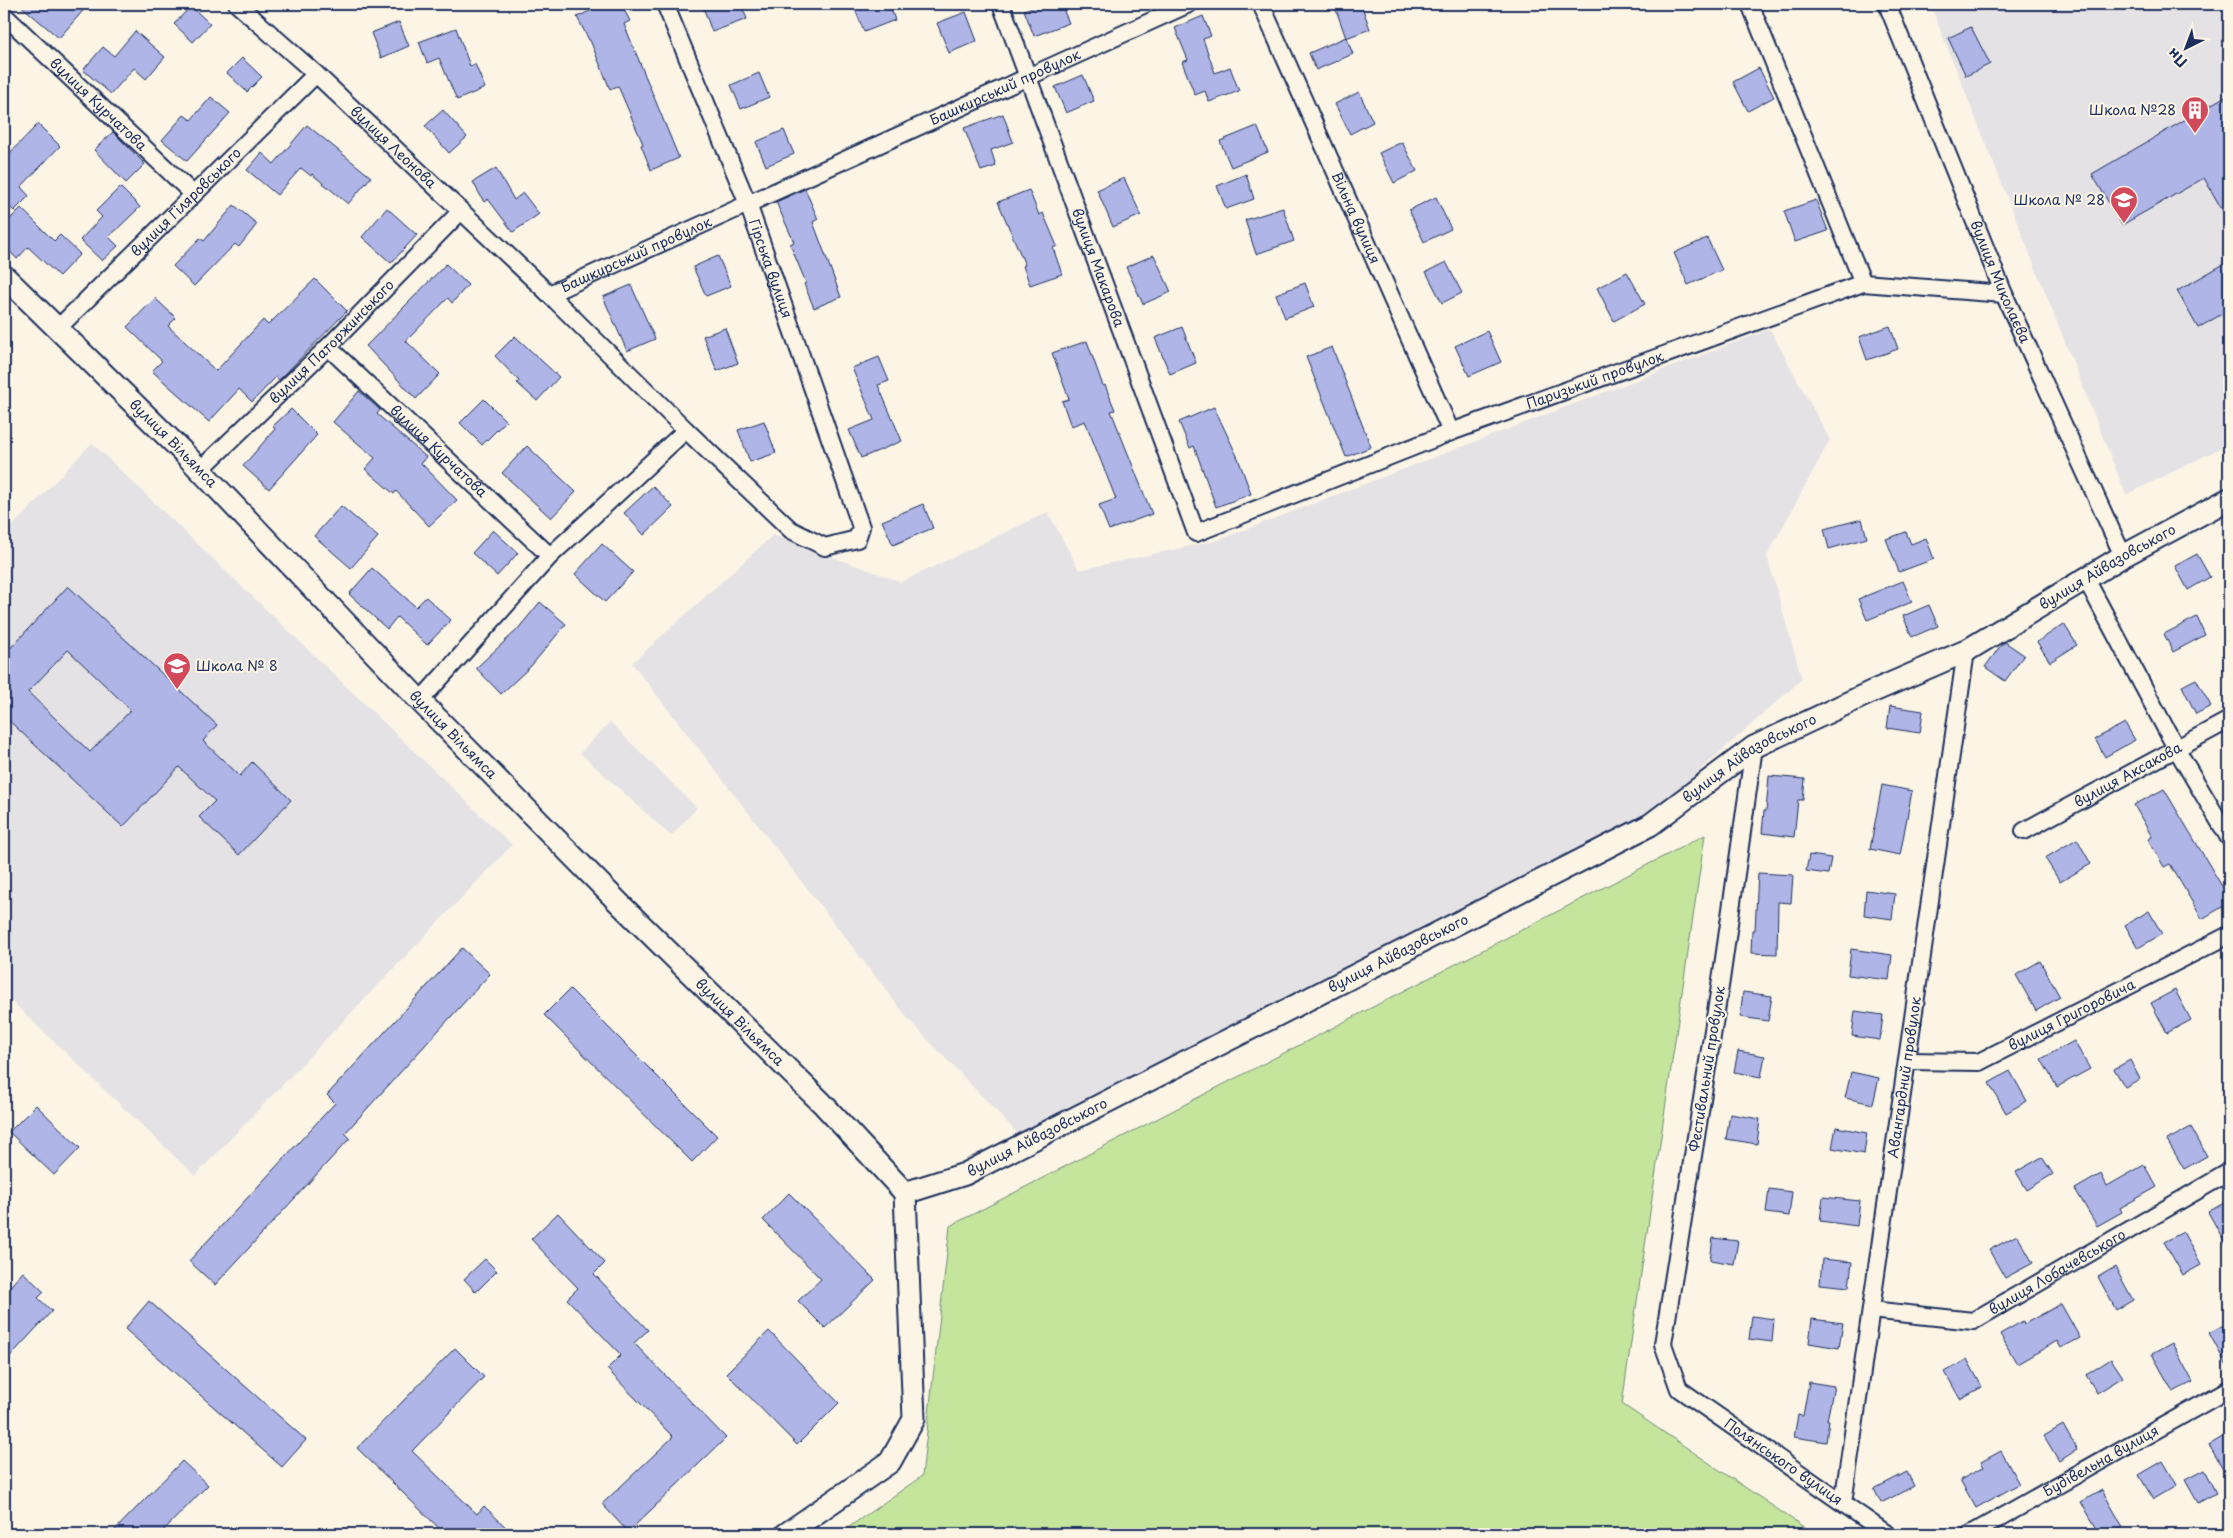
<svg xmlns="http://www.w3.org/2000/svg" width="2233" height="1538" viewBox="0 0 2233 1538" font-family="'Playpen Sans',sans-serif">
  <rect width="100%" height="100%" fill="#fcf5e5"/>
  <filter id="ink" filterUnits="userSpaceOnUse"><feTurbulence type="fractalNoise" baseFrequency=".02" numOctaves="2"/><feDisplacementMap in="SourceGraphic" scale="10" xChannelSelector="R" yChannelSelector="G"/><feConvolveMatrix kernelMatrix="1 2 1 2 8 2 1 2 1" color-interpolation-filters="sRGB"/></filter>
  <g filter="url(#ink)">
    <!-- built -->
    <path fill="#e5e2e5" d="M1930 4H2229V444L2126 495Z
      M1770 329 1830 440 1767 556 1802 679 1658 808 1018 1134 910 1021 632 663 773 535 901 582 1048 512 1079 570 1218 540Z
      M92 443 512 845 195 1176 4 994V535Z
      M610 722 697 808 671 836 580 753Z"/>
    <!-- green -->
    <path fill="#c5e59d" stroke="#708a7e" d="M1705 835 1622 1404 1814 1534H839L922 1476 950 1226Z"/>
    <!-- building -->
    <path fill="#afb5e6" stroke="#1b2f5e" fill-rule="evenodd" d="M19 4H89L59 38Z
      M605 4H621L630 21 624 24 679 158 651 170 641 145 643 144 618 86 610 89 590 40H589L577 17Z
      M702 4H741L747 19 712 32Z
      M853 4H889L895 20 864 32Z
      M1042 4H1061L1069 23 1034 36 1024 10Z
      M1334 4H1361L1370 29 1346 38Z
      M191 6 210 24 193 42 174 24Z
      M966 12 977 41 949 53 937 23Z
      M1203 16 1211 36 1203 39 1215 73 1230 67 1239 91 1209 102 1205 91 1195 95 1182 62 1188 60 1175 28Z
      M399 22 409 46 381 58 371 33Z
      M1971 27 1990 64 1966 76 1948 38Z
      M456 28 470 66 475 64 485 88 457 100 439 58 427 63 419 42Z
      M135 31 165 57 146 79 134 68 111 94 83 70 103 47 114 56Z
      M1346 37 1353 54 1316 70 1309 53Z
      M242 58 262 77 247 92 227 73Z
      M1759 68 1774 97 1748 111 1733 82Z
      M759 73 769 97 741 109 731 85Z
      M1083 75 1094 101 1066 113 1055 87Z
      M1359 92 1373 122 1350 134 1335 104Z
      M2229 94V222L2204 178 2122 225 2092 174Z
      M211 97 230 113 187 161 162 140 184 115 191 120Z
      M443 110 467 137 449 153 425 126Z
      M1003 114 1013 142 991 150 996 166 981 171 964 128Z
      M38 124 60 146 21 187 29 196 14 211 6 203 4 205V159Z
      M307 125 371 177 348 204 312 174 311 176 301 168 277 195 247 170 262 153 274 164Z
      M1257 126 1268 152 1231 167 1220 141Z
      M784 130 794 154 766 166 756 142Z
      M113 132 145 164 126 183 94 150Z
      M1402 142 1417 171 1394 183 1379 153Z
      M496 168 514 200 523 193 539 214 513 232 488 199 484 202 473 182Z
      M1246 174 1254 199 1226 209 1217 186Z
      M1124 178 1141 215 1113 227 1097 190Z
      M120 187 140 207 109 237 118 246 102 261 80 240 102 217 96 211Z
      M805 189 818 219 813 222 841 297 814 308 804 284 806 283 790 244 794 242 776 202Z
      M1029 190 1039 215 1043 213 1057 246 1053 248 1062 274 1030 285 1023 266 1025 265 998 202Z
      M1436 197 1451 229 1424 242 1409 210Z
      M1816 200 1828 231 1795 242 1784 211Z
      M234 205 257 224 239 247 235 244 194 286 173 266 200 238 204 241Z
      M21 208 54 241 60 235 80 254 59 276 28 247 17 259 4 245V225Z
      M387 208 417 235 391 263 362 237Z
      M1283 208 1294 241 1256 254 1245 220Z
      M1707 238 1722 270 1688 285 1674 253Z
      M1154 255 1171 292 1143 304 1126 267Z
      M718 256 731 286 706 296 693 267Z
      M2229 261V310L2198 328 2177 291Z
      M1446 262 1462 293 1442 303 1426 272Z
      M446 264 468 285 452 303 448 298 406 341 440 374 416 399 366 346Z
      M1627 272 1645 304 1614 321 1597 288Z
      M315 279 347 311 279 380 276 377 252 402 239 389 209 422 152 371 162 361 127 327 155 298 176 318 168 326 216 371 263 320 268 325Z
      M1305 283 1314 307 1285 318 1276 294Z
      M631 285 655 339 627 351 603 297Z
      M1890 326 1898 349 1867 360 1859 337Z
      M1182 327 1196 363 1170 374 1155 338Z
      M725 328 738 363 717 371 703 336Z
      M1487 331 1501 362 1469 376 1455 346Z
      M515 336 559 377 537 401 517 383 519 381 495 356Z
      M1087 341 1103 386 1105 385 1115 410 1111 411 1152 514 1109 530 1099 505 1116 499 1085 421 1071 426 1062 401 1069 399 1052 353Z
      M1332 347 1371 447 1346 457 1306 357Z
      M879 357 889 381 878 385 902 441 861 458 849 430 874 420 852 368Z
      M359 391 380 410 377 414 426 457 421 463 457 500 429 526 396 491 394 494 365 469 375 458 333 422Z
      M484 399 506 421 482 445 460 423Z
      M1214 407 1238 458 1251 494 1216 507 1194 446 1190 448 1179 422Z
      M291 409 317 435 269 489 243 466 275 429 273 426Z
      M764 421 776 453 750 462 738 430Z
      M527 446 576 492 551 518 502 473Z
      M653 486 673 507 644 535 624 513Z
      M923 504 933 528 893 545 882 521Z
      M341 506 378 537 351 568 314 536Z
      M1862 519 1867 538 1829 549 1824 529Z
      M493 530 518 553 497 576 472 553Z
      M1906 532 1911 544 1926 538 1934 559 1899 572 1886 539Z
      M602 544 633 572 605 602 575 574Z
      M2197 554 2210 577 2188 590 2175 566Z
      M372 568 416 607 426 597 451 620 427 645 397 617 387 629 349 594Z
      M1903 581 1912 602 1867 620 1858 599Z
      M68 586 217 725 203 741 240 776 252 762 291 800 239 855 199 817 215 801 179 767 123 827 4 716V655ZM68 650 131 710 90 752 28 692Z
      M540 602 566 624 531 666 501 694 476 668 517 630Z
      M1929 605 1938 626 1912 637 1903 616Z
      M2197 617 2205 635 2173 652 2164 634Z
      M2064 624 2077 645 2050 662 2037 642Z
      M2005 642 2024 655 2005 681 1985 667 2001 645Z
      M2196 679 2211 706 2196 714 2182 686Z
      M1890 706 1923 711 1920 733 1887 728Z
      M2125 723 2135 740 2105 757 2095 739Z
      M1769 776 1805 779 1803 800H1798L1794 837 1762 833 1764 811H1766Z
      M1882 785 1912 791 1900 855 1870 849Z
      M2164 789 2229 898V903L2202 919 2170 864 2164 867 2148 839 2152 837 2134 805Z
      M2077 839 2091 864 2060 882 2045 858Z
      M1809 855 1831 858 1828 874 1806 871Z
      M1758 873 1793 875 1791 903 1778 902 1777 954 1751 953 1752 930H1755Z
      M1866 890 1895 894 1892 919 1864 915Z
      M2149 911 2162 934 2138 948 2125 925Z
      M462 948 490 974 345 1133 350 1138 215 1285 189 1261 335 1103 327 1095Z
      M1851 949 1892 955 1889 980 1848 975Z
      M2040 961 2060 997 2036 1011 2016 975Z
      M570 989 717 1136 692 1162 544 1015Z
      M2175 990 2191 1020 2167 1033 2151 1003Z
      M1743 992 1772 996 1768 1021 1740 1017Z
      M1855 1011 1883 1015 1880 1040 1852 1036Z
      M2074 1041 2090 1069 2057 1087 2041 1059Z
      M1738 1051 1765 1056 1761 1077 1734 1072Z
      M2130 1060 2140 1079 2125 1087 2114 1069Z
      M2010 1071 2027 1101 2006 1113 1989 1083Z
      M1851 1072 1879 1078 1873 1104 1845 1098Z
      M36 1105 80 1148 54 1175 9 1132Z
      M1730 1114 1760 1119 1757 1144 1726 1139Z
      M1836 1127 1867 1133 1864 1154 1832 1148Z
      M2191 1127 2207 1156 2184 1169 2167 1140Z
      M2042 1157 2053 1174 2027 1190 2016 1172Z
      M2144 1165 2157 1187 2120 1208 2122 1212 2097 1226 2075 1189 2101 1174 2107 1186Z
      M1769 1189 1792 1192 1789 1216 1766 1213Z
      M789 1193 875 1280 825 1328 798 1301 821 1279 763 1220Z
      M1823 1197 1860 1201 1857 1226 1820 1221Z
      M2229 1200V1250L2208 1212Z
      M558 1213 605 1263 594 1274 648 1330 634 1343 726 1438 628 1532 602 1504 673 1437 607 1369 621 1355 567 1299 578 1288 531 1239Z
      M2183 1232 2201 1265 2183 1275 2164 1242Z
      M2017 1235 2033 1263 2005 1278 1989 1250Z
      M1713 1238 1738 1241 1734 1264 1710 1260Z
      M485 1259 497 1271 476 1292 464 1279Z
      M1822 1259 1852 1262 1849 1287 1820 1284Z
      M2115 1267 2133 1300 2116 1310 2098 1277Z
      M23 1272 44 1292 38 1298 52 1311 4 1363V1293Z
      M149 1301 306 1440 282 1467 125 1329Z
      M2061 1304 2080 1338 2061 1348 2057 1341 2017 1364 2000 1334 2023 1321 2024 1324Z
      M1752 1316 1774 1319 1772 1342 1749 1339Z
      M1812 1319 1843 1323 1839 1348 1809 1343Z
      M2229 1322V1370L2209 1333Z
      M769 1331 839 1403 797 1445 726 1373Z
      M2172 1343 2193 1382 2173 1392 2152 1354Z
      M455 1348 484 1377 412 1451 477 1514 484 1506 513 1534H445L357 1448Z
      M1967 1359 1982 1387 1960 1399 1945 1372Z
      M2111 1359 2123 1377 2097 1393 2086 1375Z
      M1809 1382 1834 1386 1827 1420H1829L1826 1442 1794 1437 1798 1415 1803 1416Z
      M2063 1425 2077 1450 2059 1461 2044 1436Z
      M2229 1433V1479L2209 1445Z
      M2001 1451 2019 1484 1976 1508 1960 1480 1984 1467 1981 1462Z
      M182 1461 208 1485 160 1534H111Z
      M2163 1461 2177 1485 2153 1499 2139 1475Z
      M2204 1470 2216 1493 2198 1503 2185 1480Z
      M1907 1472 1914 1486 1881 1503 1874 1489Z
      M2102 1490 2123 1527 2109 1534H2100L2081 1502Z"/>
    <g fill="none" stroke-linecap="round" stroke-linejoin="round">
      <!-- minor casing -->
      <g stroke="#1b2f5e" stroke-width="20">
        <g id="minor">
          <path id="s1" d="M237 4 316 74 549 294"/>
          <path id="s2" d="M665 4 748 204 861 527 857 539 825 547 791 530 686 430"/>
          <path id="s3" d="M1001 4 1196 533 1451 432 1863 283 2004 294"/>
          <path id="s4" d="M1261 4 1451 432"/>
          <path d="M1750 4 1863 283"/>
          <path id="s5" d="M1887 4 2004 294 2123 556"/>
          <path id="s6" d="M4 15 193 194"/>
          <path id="s7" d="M57 329 316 74"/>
          <path id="s8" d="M328 347 550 556"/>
          <path id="s9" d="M200 470 328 347 461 211"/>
          <path d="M2086 579 2176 748 2229 838"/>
          <path id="s10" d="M420 701 550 556 686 430 549 294 1189 4"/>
          <path id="s11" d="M1754 747 1721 980 1663 1344 1679 1389 1887 1534"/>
          <path id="s12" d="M2024 831 2229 720"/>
          <path id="s13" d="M1907 1061 1979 1062 2229 935"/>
          <path id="s14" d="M1871 1310 1973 1321 2229 1172"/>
          <path id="s15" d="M1843 1503 1966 651"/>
          <path id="s16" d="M1971 1534 2229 1389"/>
        </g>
      </g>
      <!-- tertiary casing -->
      <g stroke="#1b2f5e" stroke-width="25">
        <g id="tertiary">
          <path id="s17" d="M4 276 182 451 420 701 622 906 822 1103 905 1193"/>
          <path id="s18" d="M905 1193 965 1174 1650 825 1754 747 1869 693 1966 651 2123 556 2229 499"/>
          <path d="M786 1534 890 1462 914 1419 905 1193"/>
        </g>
      </g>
      <!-- minor -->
      <use href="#minor" stroke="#fcf5e5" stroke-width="16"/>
      <!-- tertiary -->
      <use href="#tertiary" stroke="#fcf5e5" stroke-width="21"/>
    </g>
  </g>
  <!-- icons -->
  <defs>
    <g id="building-pin" transform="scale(1.4375)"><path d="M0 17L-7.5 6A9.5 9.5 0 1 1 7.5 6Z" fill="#d1495b" stroke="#fcf5e5"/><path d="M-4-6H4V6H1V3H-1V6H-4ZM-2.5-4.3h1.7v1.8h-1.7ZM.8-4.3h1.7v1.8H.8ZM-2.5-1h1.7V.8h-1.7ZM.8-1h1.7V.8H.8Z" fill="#fff"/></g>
    <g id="school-pin" transform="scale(1.4375)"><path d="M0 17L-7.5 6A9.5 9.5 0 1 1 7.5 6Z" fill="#d1495b" stroke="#fcf5e5"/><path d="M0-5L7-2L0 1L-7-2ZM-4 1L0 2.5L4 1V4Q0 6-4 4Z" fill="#fff"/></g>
  </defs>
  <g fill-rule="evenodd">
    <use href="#building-pin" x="2195" y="110"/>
    <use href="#school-pin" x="2124" y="200"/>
    <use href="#school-pin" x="177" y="666"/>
  </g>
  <g text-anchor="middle" stroke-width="4" stroke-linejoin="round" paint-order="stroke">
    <!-- street labels -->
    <g font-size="14" fill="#1b2f5e" stroke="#fcf5e5">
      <text dy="5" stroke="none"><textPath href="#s10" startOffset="1074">Башкирський провулок</textPath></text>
      <text dy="5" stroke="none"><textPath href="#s6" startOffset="130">вулиця Курчатова</textPath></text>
      <text dy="5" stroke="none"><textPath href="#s1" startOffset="212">вулиця Леонова</textPath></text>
      <text dy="5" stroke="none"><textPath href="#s7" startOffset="181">вулиця Гіляровського</textPath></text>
      <text dy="5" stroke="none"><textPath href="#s4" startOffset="234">Вільна вулиця</textPath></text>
      <text dy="5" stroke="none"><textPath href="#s10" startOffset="669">Башкирський провулок</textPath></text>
      <text dy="5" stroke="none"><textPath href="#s3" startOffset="281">вулиця Макарова</textPath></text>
      <text dy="5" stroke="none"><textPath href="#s2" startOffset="285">Гірська вулиця</textPath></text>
      <text dy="5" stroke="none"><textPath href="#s5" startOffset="300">вулиця Миколаєва</textPath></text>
      <text dy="5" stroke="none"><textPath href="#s9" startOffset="184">вулиця Паторжинського</textPath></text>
      <text dy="5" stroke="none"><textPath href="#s3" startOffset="991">Паризький провулок</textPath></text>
      <text dy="5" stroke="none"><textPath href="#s17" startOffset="238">вулиця Вільямса</textPath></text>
      <text dy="5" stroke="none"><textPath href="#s8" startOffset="152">вулиця Курчатова</textPath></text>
      <text dy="5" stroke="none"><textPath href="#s18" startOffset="1359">вулиця Айвазовського</textPath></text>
      <text dy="5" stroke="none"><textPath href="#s17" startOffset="642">вулиця Вільямса</textPath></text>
      <text dy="5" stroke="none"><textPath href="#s18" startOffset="952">вулиця Айвазовського</textPath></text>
      <text dy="5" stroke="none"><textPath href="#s12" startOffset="118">вулиця Аксакова</textPath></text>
      <text dy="5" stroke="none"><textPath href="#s18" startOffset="549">вулиця Айвазовського</textPath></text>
      <text dy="5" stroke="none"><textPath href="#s13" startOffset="176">вулиця Григоровича</textPath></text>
      <text dy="5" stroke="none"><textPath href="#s17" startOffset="1048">вулиця Вільямса</textPath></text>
      <text transform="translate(1707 1069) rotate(-81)" y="5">Фестивальний провулок</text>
      <text dy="5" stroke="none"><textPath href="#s15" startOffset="430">Авангардний провулок</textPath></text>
      <text dy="5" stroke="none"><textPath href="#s18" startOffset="144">вулиця Айвазовського</textPath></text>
      <text dy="5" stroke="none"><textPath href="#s14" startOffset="200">вулиця Лобачевського</textPath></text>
      <text dy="5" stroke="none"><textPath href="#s11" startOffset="779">Полянського вулиця</textPath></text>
      <text dy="5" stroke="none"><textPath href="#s16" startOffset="149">Будівельна вулиця</textPath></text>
    </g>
    <!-- poi labels -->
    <g font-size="14" fill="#1b2f5e" stroke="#fcf5e5" text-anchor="end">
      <text x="2176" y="115">Школа №28</text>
      <text x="2105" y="205">Школа № 28</text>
      <text x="196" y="671" text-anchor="start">Школа № 8</text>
    </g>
  </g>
  <!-- margin -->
  <rect width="2233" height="1538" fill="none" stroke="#fcf5e5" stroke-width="20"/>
  <rect x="10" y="10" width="2213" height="1518" fill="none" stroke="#1b2f5e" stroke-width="2" filter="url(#ink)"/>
  <!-- north arrow -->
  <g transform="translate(2186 48) rotate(222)" stroke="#fcf5e5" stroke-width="4" paint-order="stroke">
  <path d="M0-4L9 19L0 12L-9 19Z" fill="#1b2f5e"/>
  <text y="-8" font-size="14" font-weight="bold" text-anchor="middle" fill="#1b2f5e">Пн</text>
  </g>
</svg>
